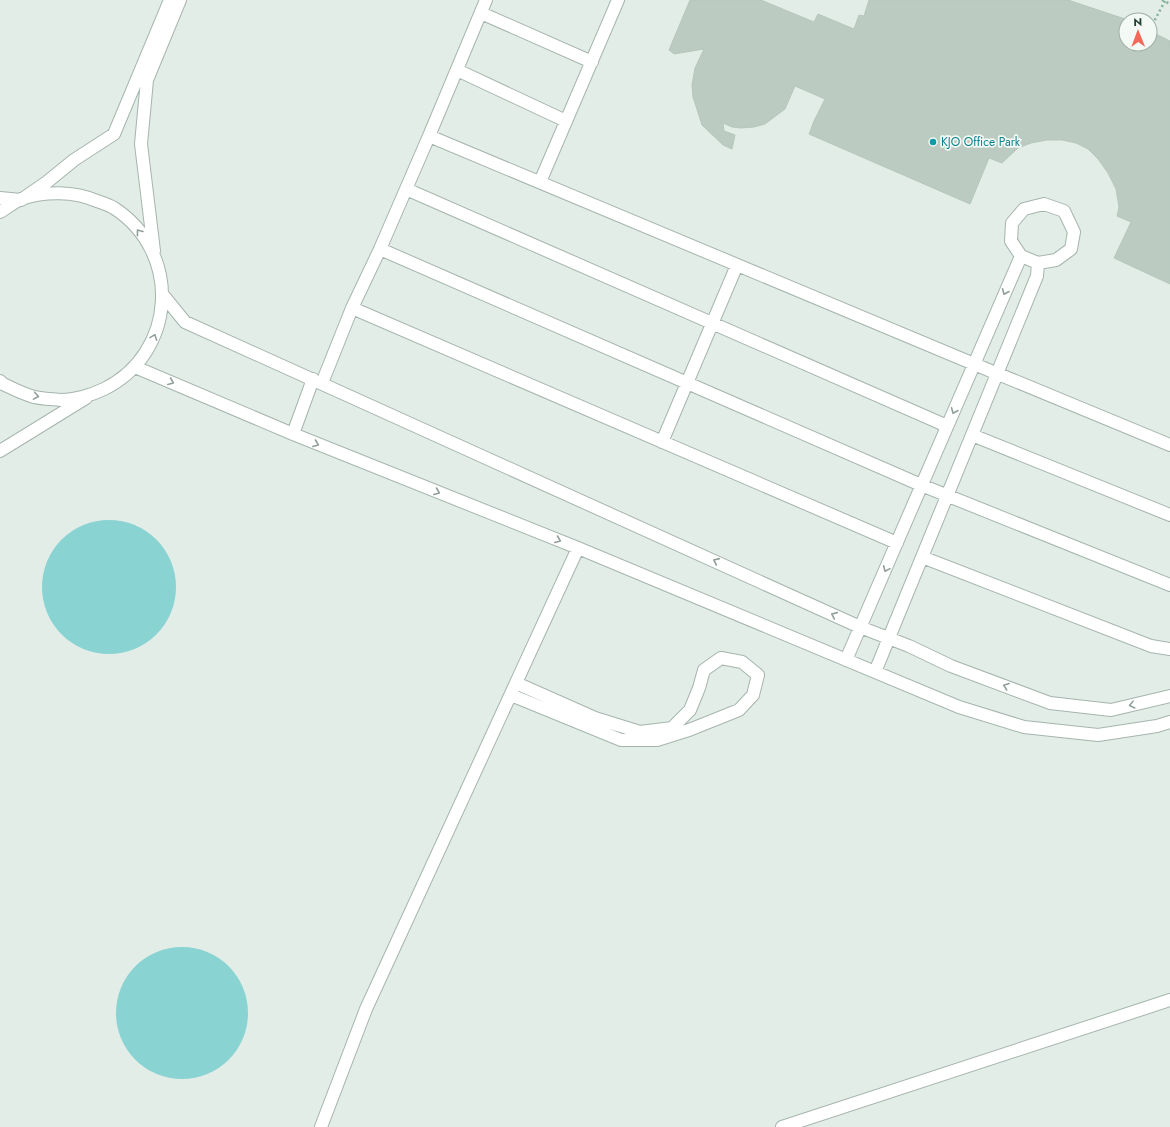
<svg xmlns="http://www.w3.org/2000/svg" width="1170" height="1127" viewBox="0 0 1170 1127" font-family="Jost,sans-serif">
  <rect width="100%" height="100%" fill="#e3ede7"/>
  <!-- water -->
  <path fill="#8ad3d3" d="M42 587a67 67 0 1 1 134 0a67 67 0 1 1-134 0Z
    M116 1013a66 66 0 1 1 132 0a66 66 0 1 1-132 0Z"/>
  <!-- building -->
  <path fill="#bbcbc2" stroke="#b5c7bd" d="M690 0H761L814 22 818 14 854 29 859 15 864 16 869 0H1068L1128 20H1126V44H1150V31L1170 41V284L1114 258 1131 222 1117 216 1119 207 1116 189 1108 173 1098 159 1088 149 1076 143 1062 140H1047L1031 143 1018 148 1002 163 989 158 970 204 809 134 814 121 825 99 795 86 785 109 765 124 754 127 741 128 732 127 723 123 724 131 735 135 732 149 723 145 702 125 693 97 692 85 695 68 704 49 674 54 669 50Z"/>
  <g fill="none" stroke-linecap="round" stroke-linejoin="round">
    <!-- street casing -->
    <g stroke="#a5b5ad" stroke-width="14">
      <path id="street" d="M481 13 592 62
        M457 70 566 121
        M429 136 486 0
        M540 182 618 0
        M406 189 947 426
        M0 198 21 200 47 182 74 160 114 134 170 0
        M0 212C7 208 14 202 21 199 45 191 74 191 97 201 103 203 109 205 114 208 182 252 177 353 104 389 92 395 74 400 61 400 52 399 40 399 31 396 21 393 12 388 3 384L0 381
        M380 249 921 485 1170 585
        M154 251 141 144 147 80 180 0
        M163 295 185 322 860 627 909 646 951 666 1050 703 1111 710 1170 696
        M352 308 897 543
        M135 367 293 434 578 548 959 707 1024 727 1098 735 1157 726 1170 722
        M322 383 352 308 380 249 429 136 974 364 1170 445
        M293 434 313 379
        M972 435 1170 515
        M662 442 737 265
        M0 451 86 398
        M922 557 1151 646 1170 649
        M846 660 1021 256
        M875 672 1037 276 1038 263 1056 260 1071 249 1074 232 1064 211 1044 204 1024 209 1012 223 1011 241 1021 256 1038 263
        M511 695 621 740H657L689 730 739 710 753 695 758 675 742 662 721 658 704 670 699 688 690 710 672 728 640 732 595 718 516 683
        M321 1127 366 1009 578 548
        M782 1127 1170 1000"/>
    </g>
    <!-- path -->
    <path stroke="#83b19c" stroke-width="2.5" stroke-dasharray="2 3" stroke-linecap="butt" d="M1162 0 1170 4
      M1150 29 1165 1"/>
    <!-- street -->
    <use href="#street" stroke="#fff" stroke-width="12"/>
  </g>
  <!-- one-way arrows -->
  <defs><path id="oneway-chevron" d="M-2-3.5L2.5 0L-2 3.5" fill="none" stroke-width="1.6" stroke-linecap="round" stroke-linejoin="round"/></defs>
  <g stroke="#909f99">
    <use href="#oneway-chevron" transform="translate(139 232) rotate(-127)"/>
    <use href="#oneway-chevron" transform="translate(1005 292) rotate(113)"/>
    <use href="#oneway-chevron" transform="translate(154 337) rotate(-69)"/>
    <use href="#oneway-chevron" transform="translate(171 382) rotate(23)"/>
    <use href="#oneway-chevron" transform="translate(36 396) rotate(10)"/>
    <use href="#oneway-chevron" transform="translate(954 411) rotate(113)"/>
    <use href="#oneway-chevron" transform="translate(316 444) rotate(22)"/>
    <use href="#oneway-chevron" transform="translate(437 492) rotate(22)"/>
    <use href="#oneway-chevron" transform="translate(558 540) rotate(22)"/>
    <use href="#oneway-chevron" transform="translate(716 561) rotate(-156)"/>
    <use href="#oneway-chevron" transform="translate(886 569) rotate(114)"/>
    <use href="#oneway-chevron" transform="translate(834 615) rotate(-156)"/>
    <use href="#oneway-chevron" transform="translate(1006 686) rotate(-160)"/>
    <use href="#oneway-chevron" transform="translate(1132 705) rotate(166)"/>
  </g>
  <!-- markers -->
  <circle fill="#0f9aa8" stroke="#f3f9f5" stroke-width="1.5" cx="933" cy="142" r="4"/>
  <g text-anchor="middle" stroke-width="3.5" stroke-linejoin="round" paint-order="stroke">
    <!-- culture labels -->
    <g font-size="12" fill="#0d838f" stroke="#f3f9f5" text-anchor="start">
      <text x="941" y="146">KJO Office Park</text>
    </g>
  </g>
  <!-- north arrow -->
  <g transform="translate(1138 32) rotate(359)"><circle r="19" fill="#f3f9f5" stroke="#9fafa7"/>
  <path d="M0-3L7 15L0 10L-7 15Z" fill="#f46859"/>
  <text y="-6" font-size="11" font-weight="bold" text-anchor="middle" fill="#223f33">N</text>
  </g>
</svg>
